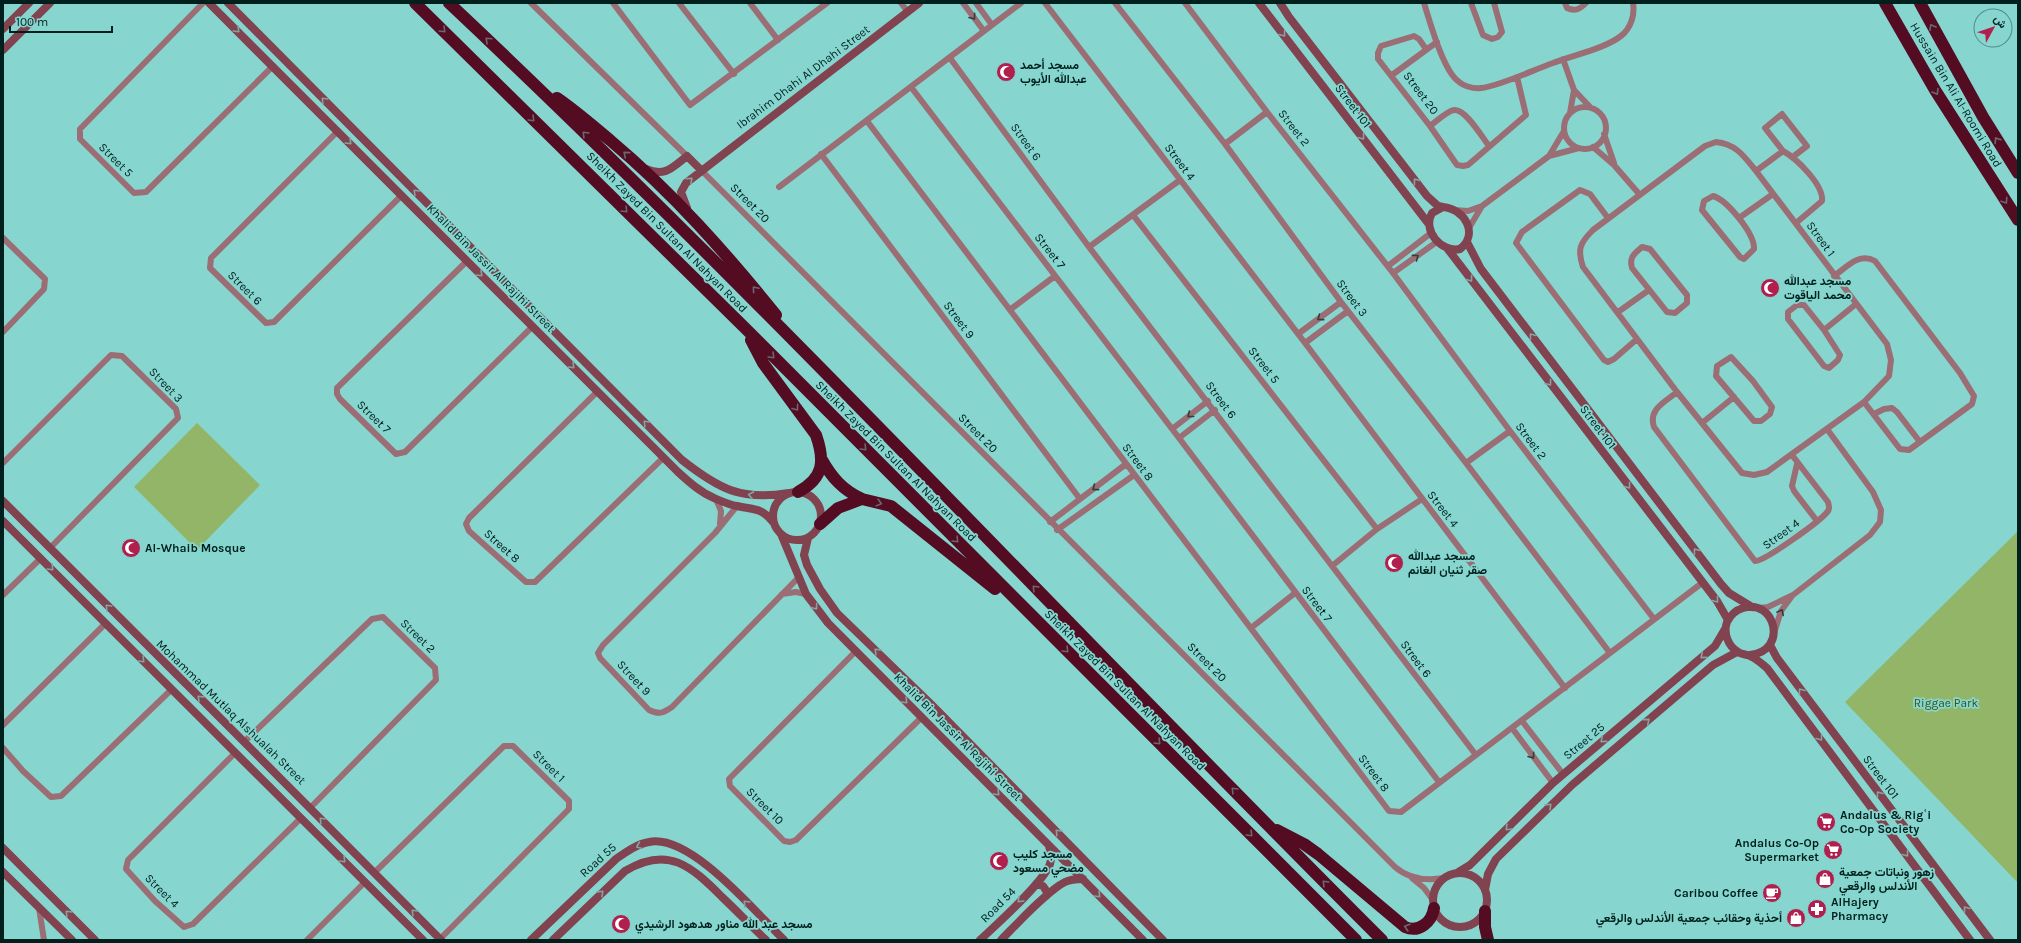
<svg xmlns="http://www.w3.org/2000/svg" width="2021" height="943" viewBox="0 0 2021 943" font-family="Karla,Vazirmatn,sans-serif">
  <rect width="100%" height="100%" fill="#86d6cf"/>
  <!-- green -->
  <path fill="#92b567" d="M197 423 260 485 197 550 134 487Z
    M2018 531V883L1845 702Z"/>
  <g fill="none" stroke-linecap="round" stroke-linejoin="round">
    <!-- street -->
    <path stroke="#9a6e74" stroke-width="6" d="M203 3 80 129V139L134 193 146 192 273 66
      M531 3 687 156
      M613 3 690 105 827 3
      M679 3 734 74
      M750 3 778 40
      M901 3 908 12
      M963 3 984 31
      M976 3 992 25
      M1045 3 1305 343 1565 688
      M1115 3 1225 144 1341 302 1466 463 1610 653
      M1185 3 1267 112 1393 273 1510 431 1654 619
      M1424 3C1430 22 1443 70 1458 81 1463 86 1473 89 1481 88 1500 86 1533 70 1553 63 1573 55 1604 49 1621 36 1631 28 1635 15 1633 3
      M1471 3 1483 35 1492 39 1498 37 1502 32 1494 3
      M1565 3 1567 8C1575 12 1580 9 1586 3
      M1426 49 1419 39 1414 36 1381 46 1378 53V59L1430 126 1457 165 1463 166 1468 165 1526 115 1517 77
      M950 58 1089 247 1476 755
      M1563 59 1574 90 1591 108
      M1392 75 1437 42
      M911 87 1179 438 1439 782
      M1564 128a21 21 0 1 1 42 0a21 21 0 1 1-42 0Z
      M1570 113 1574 90
      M867 121 1389 811 1401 812 1702 583
      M1430 126C1437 121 1447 111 1454 110 1465 108 1482 137 1489 146
      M338 131 211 258 210 268 266 323 274 322 402 195
      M1604 134 1614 163
      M1716 142C1736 144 1744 156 1756 171L1887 344 1891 360 1889 376 1864 402 1767 472 1754 475 1742 473 1677 392 1583 267C1577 249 1580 243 1593 230L1705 146Z
      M1225 144 1267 112
      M1593 147 1614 165 1640 195
      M1783 151 1765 128 1782 114 1807 146 1794 156
      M821 154 1080 499
      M1549 156 1564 131
      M701 170 1395 867C1409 879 1426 881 1444 878
      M1756 171 1783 151C1796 158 1824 185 1822 201L1796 223
      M779 187 1021 3
      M1713 196C1727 200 1755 234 1754 249L1744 259 1740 257 1702 210 1704 201Z
      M1454 210 1468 211 1482 206 1549 156 1579 148
      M1133 215 1377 529
      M1608 218 1590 194 1580 190 1522 232 1516 243 1604 360 1608 362 1614 359 1637 339
      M1739 218 1773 194
      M1469 228 1482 206
      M3 238 45 279 44 289 3 332
      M1089 247 1180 180
      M1642 247 1650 249 1687 295V303L1675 313 1667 312 1632 268C1629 257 1634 254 1642 247Z
      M467 261 337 388V394L340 399 396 454 405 452 533 326
      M1388 266 1431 233
      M1393 273 1438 241
      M1834 276C1847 267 1859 252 1875 261L1960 373 1974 396 1972 404 1909 450 1900 449 1864 402
      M1797 305H1804L1824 330 1840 355 1838 360 1829 368 1824 366 1788 319V312Z
      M1011 309 1055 276
      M1618 312 1649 290
      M1824 330 1856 304
      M1298 334 1341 302
      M1305 343 1348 311
      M1731 357 1753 381 1772 407 1770 414 1761 421H1754L1716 376 1717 366Z
      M598 391 469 518 466 524 469 531 526 582H535L663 458
      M1677 392C1665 402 1648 409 1654 427L1755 561C1765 561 1822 520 1828 511 1830 508 1829 505 1828 502L1792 455
      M1874 414 1884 409 1892 408 1897 412 1920 442
      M1702 423 1734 397
      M1172 429 1208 401
      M1179 438 1215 410
      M3 463 111 355 122 356 176 409 178 418 50 548
      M1466 463 1510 431
      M1797 464 1792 486 1794 491 1817 521
      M716 499 721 511 720 524
      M737 506 715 533 603 645 598 653 600 658 649 710C659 715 663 713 672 707L798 578
      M1050 522 1126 464
      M1057 530 1134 475
      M1332 566 1377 529 1422 499
      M782 594 796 592 806 594
      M3 595 41 558
      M1759 608 1768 607 1793 595 1870 535 1880 522 1881 510 1873 492 1827 429
      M1251 628 1295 593
      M1775 630 1781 611 1792 596
      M856 651 729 779 730 786 784 841 790 842 796 840 922 717
      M1522 721 1563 774
      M3 725 105 624
      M1512 728 1553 783
      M245 741 372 619 383 617 435 668 436 680 311 807
      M3 748 23 771 51 797 61 796 171 690
      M235 753 128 860 126 869 155 901 184 927 193 924 301 818
      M374 873 504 746H513L569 801V809L440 939
      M1412 878 1424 888 1433 900
      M39 908 44 940
      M307 940 365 882"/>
    <!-- secondary -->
    <path stroke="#81434f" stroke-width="8" d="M209 3 678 472C689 482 700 492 714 498 721 501 730 505 737 506 754 510 761 507 773 522
      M228 3 682 460C719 489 741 501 789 493
      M1259 3 1428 223
      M1280 3 1289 17 1427 196 1438 206 1443 207
      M3 29 29 3
      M3 50 50 3
      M646 169C665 177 672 168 687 156L701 170
      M1443 207C1465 209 1479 234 1460 249 1441 253 1422 230 1432 213Z
      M687 208 681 192 686 183 919 3
      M1467 242 1481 269 1721 584 1729 593 1752 607
      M1447 248 1717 601 1728 620
      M773 516a24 24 0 1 1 48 0a24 24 0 1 1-48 0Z
      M3 501C149 647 296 793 441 940
      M3 521 423 940
      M781 534 806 594 828 623 1143 940
      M808 538 804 555 807 565 820 589 837 613 931 704 1163 940
      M1770 645 1777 658 1990 940
      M1750 655C1789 651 1775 598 1743 608 1736 610 1730 616 1727 622 1723 633 1728 646 1738 652 1742 655 1748 654 1752 657 1758 660 1762 664 1767 668L1970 940
      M3 848 95 940
      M3 872 72 940
      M1457 873 1470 865 1553 783 1715 646 1725 629
      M1433 900a27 27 0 1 1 54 0a27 27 0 1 1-54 0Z
      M1036 884 1043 886 1047 892 1046 896
      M1485 890 1488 874 1496 859 1572 785 1713 665 1737 652
      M531 940 616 859C626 852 637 844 649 842 690 833 756 913 784 940
      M553 940 625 871C668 845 691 866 722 897 737 911 751 926 766 940
      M980 940C997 924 1043 883 1050 864 1052 858 1051 852 1049 846
      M1001 940C1016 925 1047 891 1065 882 1071 879 1076 879 1083 879"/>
    <!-- highway -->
    <path stroke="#530c22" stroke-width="12" d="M415 3 745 328 1356 940
      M449 3C770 305 1070 629 1382 940
      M1885 3 1935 90 2018 220
      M1920 3 1983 117 2018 173
      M557 98C576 111 593 126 611 141 673 193 726 253 776 315
      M751 340 763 363 816 435C825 461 824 478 798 492
      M822 460C832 478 843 490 862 499
      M820 524 838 508 862 499 891 506 995 589
      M1277 830 1304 844 1318 854 1405 927C1419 933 1432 922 1434 908
      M1485 911V927L1488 940"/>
  </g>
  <!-- one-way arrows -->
  <defs><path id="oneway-chevron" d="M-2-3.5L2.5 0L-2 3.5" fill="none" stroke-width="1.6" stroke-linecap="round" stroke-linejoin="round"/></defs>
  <g stroke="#363b3c">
    <use href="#oneway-chevron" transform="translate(973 17) rotate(53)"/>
    <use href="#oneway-chevron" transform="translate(1416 257) rotate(-36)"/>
    <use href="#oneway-chevron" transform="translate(1320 318) rotate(144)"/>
    <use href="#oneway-chevron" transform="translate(1190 415) rotate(142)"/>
    <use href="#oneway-chevron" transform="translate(1095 488) rotate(143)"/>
    <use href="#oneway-chevron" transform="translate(1781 612) rotate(-62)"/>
    <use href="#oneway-chevron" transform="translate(1532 756) rotate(53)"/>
  </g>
  <g stroke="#6a6770">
    <use href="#oneway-chevron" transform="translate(1932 27) rotate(-119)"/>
    <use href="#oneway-chevron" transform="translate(443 30) rotate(45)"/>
    <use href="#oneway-chevron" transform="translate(488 40) rotate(-137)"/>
    <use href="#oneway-chevron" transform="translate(1936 92) rotate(59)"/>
    <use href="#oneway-chevron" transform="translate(532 119) rotate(45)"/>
    <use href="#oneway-chevron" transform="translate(585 134) rotate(-135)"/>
    <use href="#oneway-chevron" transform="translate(1997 140) rotate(-122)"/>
    <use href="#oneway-chevron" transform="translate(626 154) rotate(-140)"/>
    <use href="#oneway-chevron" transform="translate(2005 201) rotate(56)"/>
    <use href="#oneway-chevron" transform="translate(625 210) rotate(45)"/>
    <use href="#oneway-chevron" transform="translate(755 289) rotate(-130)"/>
    <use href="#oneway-chevron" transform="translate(772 356) rotate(45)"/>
    <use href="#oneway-chevron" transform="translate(796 408) rotate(53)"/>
    <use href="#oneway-chevron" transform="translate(864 448) rotate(45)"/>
    <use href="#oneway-chevron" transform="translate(879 503) rotate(15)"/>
    <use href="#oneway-chevron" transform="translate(956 540) rotate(45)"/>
    <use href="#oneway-chevron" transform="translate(1035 588) rotate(-134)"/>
    <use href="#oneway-chevron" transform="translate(1066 650) rotate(45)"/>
    <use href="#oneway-chevron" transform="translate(1158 742) rotate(45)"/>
    <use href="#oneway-chevron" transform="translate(1234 790) rotate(-134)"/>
    <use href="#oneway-chevron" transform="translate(1250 834) rotate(45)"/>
    <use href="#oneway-chevron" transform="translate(1325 883) rotate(-135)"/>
    <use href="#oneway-chevron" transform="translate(1407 927) rotate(-163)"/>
  </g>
  <g stroke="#84a3a2">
    <use href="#oneway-chevron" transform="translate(237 30) rotate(45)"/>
    <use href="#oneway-chevron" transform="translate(1283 34) rotate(53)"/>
    <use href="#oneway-chevron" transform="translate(324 100) rotate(-135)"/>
    <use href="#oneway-chevron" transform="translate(1362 137) rotate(53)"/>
    <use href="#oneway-chevron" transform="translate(349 142) rotate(45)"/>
    <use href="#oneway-chevron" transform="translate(690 180) rotate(-43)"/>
    <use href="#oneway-chevron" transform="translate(1416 181) rotate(-127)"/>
    <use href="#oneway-chevron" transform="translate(416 192) rotate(-135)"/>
    <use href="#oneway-chevron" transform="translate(480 274) rotate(45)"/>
    <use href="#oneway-chevron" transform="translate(1470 279) rotate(53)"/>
    <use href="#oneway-chevron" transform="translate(1532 336) rotate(-127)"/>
    <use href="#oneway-chevron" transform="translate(572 366) rotate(45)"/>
    <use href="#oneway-chevron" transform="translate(1549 383) rotate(53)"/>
    <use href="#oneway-chevron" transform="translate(646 423) rotate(-135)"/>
    <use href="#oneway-chevron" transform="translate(1628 486) rotate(53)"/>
    <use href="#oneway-chevron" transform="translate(751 495) rotate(-169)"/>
    <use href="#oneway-chevron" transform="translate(1696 551) rotate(-127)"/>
    <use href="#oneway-chevron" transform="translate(51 568) rotate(46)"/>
    <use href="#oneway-chevron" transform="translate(1716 600) rotate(51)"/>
    <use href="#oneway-chevron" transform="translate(108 607) rotate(-134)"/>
    <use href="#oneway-chevron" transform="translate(815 607) rotate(54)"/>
    <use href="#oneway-chevron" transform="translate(877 651) rotate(-136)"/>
    <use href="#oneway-chevron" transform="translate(1703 656) rotate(140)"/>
    <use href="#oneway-chevron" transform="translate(142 660) rotate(45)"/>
    <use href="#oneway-chevron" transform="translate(1801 691) rotate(-127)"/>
    <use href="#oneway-chevron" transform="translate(200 698) rotate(-136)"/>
    <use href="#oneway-chevron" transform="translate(905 701) rotate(45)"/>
    <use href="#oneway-chevron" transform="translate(1647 721) rotate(-40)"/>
    <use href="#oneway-chevron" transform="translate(1820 738) rotate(53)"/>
    <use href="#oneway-chevron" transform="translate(1603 740) rotate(140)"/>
    <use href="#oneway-chevron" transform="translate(997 793) rotate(45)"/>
    <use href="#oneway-chevron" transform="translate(1879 794) rotate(-127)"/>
    <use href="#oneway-chevron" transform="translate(1549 806) rotate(-44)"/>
    <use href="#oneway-chevron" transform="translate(322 820) rotate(-134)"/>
    <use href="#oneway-chevron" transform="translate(1508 828) rotate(135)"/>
    <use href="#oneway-chevron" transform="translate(1058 832) rotate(-135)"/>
    <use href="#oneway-chevron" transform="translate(639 846) rotate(157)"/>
    <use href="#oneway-chevron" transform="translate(1906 854) rotate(53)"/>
    <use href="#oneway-chevron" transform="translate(343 860) rotate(45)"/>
    <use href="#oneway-chevron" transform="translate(601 893) rotate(-44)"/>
    <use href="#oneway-chevron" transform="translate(1098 895) rotate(45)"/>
    <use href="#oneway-chevron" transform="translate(1020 900) rotate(135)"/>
    <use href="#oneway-chevron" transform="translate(746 903) rotate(-135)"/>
    <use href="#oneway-chevron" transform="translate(1966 909) rotate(-127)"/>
    <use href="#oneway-chevron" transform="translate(414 912) rotate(-135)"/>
    <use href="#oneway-chevron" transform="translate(68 913) rotate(-135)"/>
  </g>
  <!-- icons -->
  <defs>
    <g id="mosque-disc" transform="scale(1)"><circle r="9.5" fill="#b01f4d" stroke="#86d6cf"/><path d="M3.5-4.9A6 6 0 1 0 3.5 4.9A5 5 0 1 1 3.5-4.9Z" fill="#fff"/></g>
    <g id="supermarket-disc" transform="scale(1)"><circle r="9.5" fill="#b01f4d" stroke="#86d6cf"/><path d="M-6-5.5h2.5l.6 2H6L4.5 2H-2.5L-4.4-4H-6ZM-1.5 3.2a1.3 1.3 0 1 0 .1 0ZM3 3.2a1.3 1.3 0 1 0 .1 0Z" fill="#fff"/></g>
    <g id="shop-disc" transform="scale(1)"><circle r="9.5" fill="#b01f4d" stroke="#86d6cf"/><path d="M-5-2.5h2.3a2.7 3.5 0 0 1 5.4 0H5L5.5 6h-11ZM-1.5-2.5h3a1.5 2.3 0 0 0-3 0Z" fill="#fff"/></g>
    <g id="cafe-disc" transform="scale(1)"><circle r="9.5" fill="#b01f4d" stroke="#86d6cf"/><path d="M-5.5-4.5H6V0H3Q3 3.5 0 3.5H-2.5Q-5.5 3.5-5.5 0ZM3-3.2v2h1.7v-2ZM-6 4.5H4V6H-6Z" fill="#fff"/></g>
    <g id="pharmacy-disc" transform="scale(1)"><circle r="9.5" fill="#b01f4d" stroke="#86d6cf"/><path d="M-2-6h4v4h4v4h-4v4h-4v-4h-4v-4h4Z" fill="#fff"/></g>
  </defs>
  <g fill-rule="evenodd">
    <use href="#mosque-disc" x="1006" y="72"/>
    <use href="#mosque-disc" x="1770" y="288"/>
    <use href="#mosque-disc" x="131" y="548"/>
    <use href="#mosque-disc" x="1394" y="563"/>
    <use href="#supermarket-disc" x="1826" y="822"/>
    <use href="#supermarket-disc" x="1833" y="850"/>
    <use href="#mosque-disc" x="999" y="861"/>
    <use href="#shop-disc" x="1825" y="879"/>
    <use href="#cafe-disc" x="1772" y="893"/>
    <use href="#pharmacy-disc" x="1817" y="909"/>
    <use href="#shop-disc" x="1796" y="918"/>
    <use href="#mosque-disc" x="621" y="924"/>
  </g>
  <g text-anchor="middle" stroke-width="3.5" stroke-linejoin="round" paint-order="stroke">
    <!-- poi labels -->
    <g font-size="12" font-weight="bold" fill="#00201e" stroke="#86d6cf" text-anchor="start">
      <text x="1020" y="69">مسجد أحمد<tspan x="1020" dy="14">عبدالله الأيوب</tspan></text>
      <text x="1784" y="285">مسجد عبدالله<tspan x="1784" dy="14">محمد الياقوت</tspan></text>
      <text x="145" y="552">Al-Whaib Mosque</text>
      <text x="1408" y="560">مسجد عبدالله<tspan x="1408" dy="14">صقر ثنيان الغانم</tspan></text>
      <text x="1840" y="819">Andalus &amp; Rigʿi<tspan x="1840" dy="14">Co-Op Society</tspan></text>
      <text x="1819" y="847" text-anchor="end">Andalus Co-Op<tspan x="1819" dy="14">Supermarket</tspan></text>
      <text x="1013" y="858">مسجد كليب<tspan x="1013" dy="14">مضحي مسعود</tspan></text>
      <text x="1839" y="876">زهور ونباتات جمعية<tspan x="1839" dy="14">الأندلس والرقعي</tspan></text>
      <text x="1758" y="897" text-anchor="end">Caribou Coffee</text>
      <text x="1831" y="906">AlHajery<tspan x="1831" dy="14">Pharmacy</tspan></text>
      <text x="1782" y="922" text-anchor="end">أحذية وحقائب جمعية الأندلس والرقعي</text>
      <text x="635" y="928">مسجد عبد الله مناور هدهود الرشيدي</text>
    </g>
    <!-- street labels -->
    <g font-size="12" fill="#00201e" stroke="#86d6cf">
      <text transform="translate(803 77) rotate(-37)" y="4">Ibrahim Dhahi Al Dhahi Street</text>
      <text transform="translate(1421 93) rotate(53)" y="4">Street 20</text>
      <text transform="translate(1956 95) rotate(59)" y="4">Hussain Bin Ali Al-Roomi Road</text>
      <text transform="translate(1353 106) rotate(53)" y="4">Street 101</text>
      <text transform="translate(1294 128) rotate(52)" y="4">Street 2</text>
      <text transform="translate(1026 142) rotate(54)" y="4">Street 6</text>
      <text transform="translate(116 160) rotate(45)" y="4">Street 5</text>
      <text transform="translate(1180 162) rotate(53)" y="4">Street 4</text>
      <text transform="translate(750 203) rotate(45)" y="4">Street 20</text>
      <text transform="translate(667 232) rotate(45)" y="4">Sheikh Zayed Bin Sultan Al Nahyan Road</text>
      <text transform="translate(1821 239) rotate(54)" y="4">Street 1</text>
      <text transform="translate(1050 251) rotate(52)" y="4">Street 7</text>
      <text transform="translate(491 268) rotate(45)" y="4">Khalid Bin Jassir Al Rajihi Street</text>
      <text transform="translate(245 288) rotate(45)" y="4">Street 6</text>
      <text transform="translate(1352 298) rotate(53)" y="4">Street 3</text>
      <text transform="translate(959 320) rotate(53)" y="4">Street 9</text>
      <text transform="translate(1264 365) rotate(52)" y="4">Street 5</text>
      <text transform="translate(166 385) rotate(46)" y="4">Street 3</text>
      <text transform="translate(1221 400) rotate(53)" y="4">Street 6</text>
      <text transform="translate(374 417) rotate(44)" y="4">Street 7</text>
      <text transform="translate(1598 427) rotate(53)" y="4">Street 101</text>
      <text transform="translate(978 433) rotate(45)" y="4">Street 20</text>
      <text transform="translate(1531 441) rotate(53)" y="4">Street 2</text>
      <text transform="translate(896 461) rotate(45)" y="4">Sheikh Zayed Bin Sultan Al Nahyan Road</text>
      <text transform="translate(1138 462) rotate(53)" y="4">Street 8</text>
      <text transform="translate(1443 509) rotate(52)" y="4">Street 4</text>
      <text transform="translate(1781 534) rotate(-36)" y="4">Street 4</text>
      <text transform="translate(502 546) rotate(42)" y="4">Street 8</text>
      <text transform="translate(1317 604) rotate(53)" y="4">Street 7</text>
      <text transform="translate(418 636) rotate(44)" y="4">Street 2</text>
      <text transform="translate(1416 659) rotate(53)" y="4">Street 6</text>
      <text transform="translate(1207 662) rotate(45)" y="4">Street 20</text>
      <text transform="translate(634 678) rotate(47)" y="4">Street 9</text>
      <text transform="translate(1125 690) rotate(45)" y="4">Sheikh Zayed Bin Sultan Al Nahyan Road</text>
      <text transform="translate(231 712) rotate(44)" y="4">Mohammad Mutlaq Alshualah Street</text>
      <text transform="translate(958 737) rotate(45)" y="4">Khalid Bin Jassir Al Rajihi Street</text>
      <text transform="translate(1584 741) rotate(-40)" y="4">Street 25</text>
      <text transform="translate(549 766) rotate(45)" y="4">Street 1</text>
      <text transform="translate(1374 773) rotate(53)" y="4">Street 8</text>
      <text transform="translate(1881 777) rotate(53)" y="4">Street 101</text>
      <text transform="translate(765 806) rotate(45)" y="4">Street 10</text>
      <text transform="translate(598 860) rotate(-42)" y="4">Road 55</text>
      <text transform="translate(162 891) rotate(45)" y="4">Street 4</text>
      <text transform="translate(998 905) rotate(-45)" y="4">Road 54</text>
    </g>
    <!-- park labels -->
    <g font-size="12" fill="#385211" stroke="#86d6cf">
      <text x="1946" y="707">Riggae Park</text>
    </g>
  </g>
  <!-- border -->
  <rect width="2021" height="943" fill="none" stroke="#00201e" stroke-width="8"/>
  <!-- north arrow -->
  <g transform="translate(1993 28) rotate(50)"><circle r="19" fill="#86d6cf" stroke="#508d88"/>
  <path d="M0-3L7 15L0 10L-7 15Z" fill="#b01f4d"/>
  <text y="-6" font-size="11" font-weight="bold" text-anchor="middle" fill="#00201e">ش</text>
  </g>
  <!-- scale -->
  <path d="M10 26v6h102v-6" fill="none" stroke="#00201e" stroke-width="2"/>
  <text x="16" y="26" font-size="12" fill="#00201e" stroke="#86d6cf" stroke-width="3" paint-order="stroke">100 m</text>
</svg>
